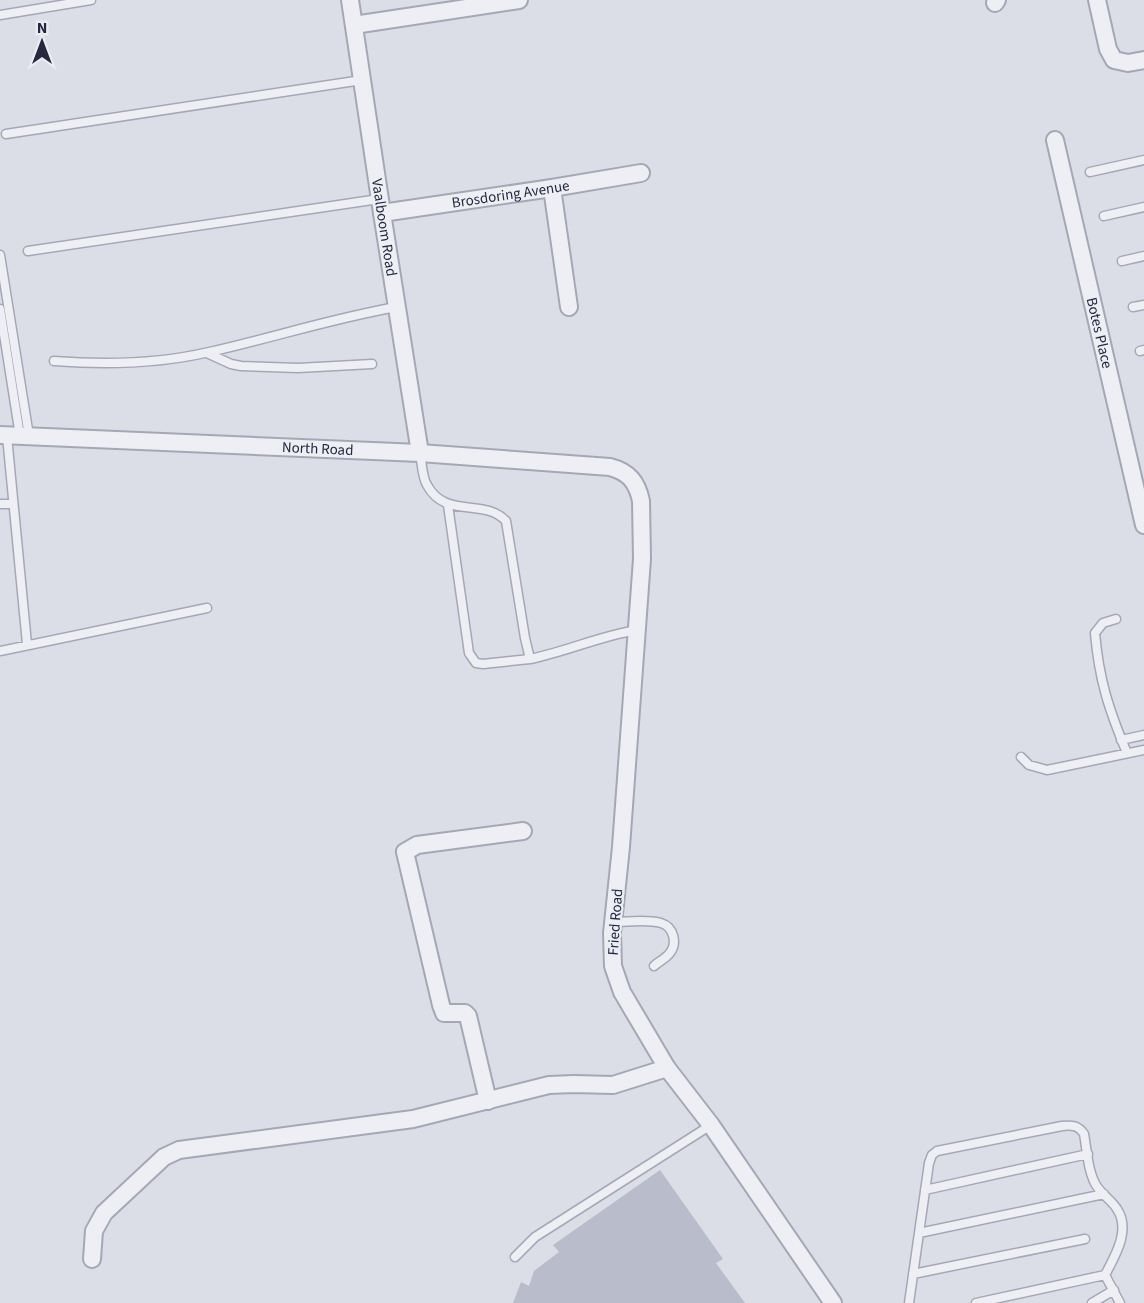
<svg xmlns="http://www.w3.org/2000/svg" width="1144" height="1303" viewBox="0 0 1144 1303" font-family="'Source Sans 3',sans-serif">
  <rect width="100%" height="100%" fill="#dcdee7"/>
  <!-- building -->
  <path fill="#b9bcca" d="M660 1170 723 1259 716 1263 745 1303H513L521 1282 529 1286 534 1271 559 1252 553 1245Z"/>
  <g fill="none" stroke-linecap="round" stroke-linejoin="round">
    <!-- service casing -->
    <g stroke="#a5a8b4" stroke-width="11">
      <path id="service" d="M0 15 91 0
        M6 134 362 80
        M1090 172 1144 160
        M1104 216 1144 207
        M28 251 379 199
        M0 255 29 436
        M1122 261 1144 256
        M1133 307 1144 305
        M0 309 20 436
        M1140 351 1144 350
        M207 353 231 364 241 366 298 368 372 364
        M54 361C106 365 158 364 209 352 272 338 333 318 397 307
        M7 436 27 644
        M420 453C422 463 422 477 427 485 446 520 483 497 506 521L525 638 530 659C568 651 600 636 637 630
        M0 504H13
        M448 505 469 653 476 663 483 664 530 659
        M1116 619 1103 623 1095 633C1099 680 1109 710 1127 753
        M0 651 207 608
        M1121 740 1144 735
        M1021 757 1029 765 1047 770 1144 750
        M613 922C628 922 647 919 661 923 674 927 678 944 669 954 665 959 658 962 654 966
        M925 1190 1088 1154
        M919 1233 1104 1194
        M515 1257 535 1237 711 1125
        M913 1274 1085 1239
        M1105 1275 1120 1303
        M909 1303 929 1163 932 1155 937 1151 1062 1126C1072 1125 1078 1125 1084 1134 1087 1150 1088 1175 1098 1188 1104 1196 1112 1201 1117 1209 1131 1230 1115 1256 1105 1275
        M976 1303 1105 1275
        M1092 1303 1114 1290"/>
    </g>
    <!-- minor casing -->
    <g stroke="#a5a8b4" stroke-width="20">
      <g id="minor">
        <path id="s1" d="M350 0 382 213 420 453"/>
        <path d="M1097 0 1108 49 1114 60 1128 63 1144 60"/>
        <path d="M995 3 997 0"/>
        <path d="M354 25 519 0"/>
        <path id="s2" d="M1055 140 1144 525"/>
        <path d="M552 188 569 307"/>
        <path id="s3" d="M382 213 552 188 641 173"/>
        <path id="s4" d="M0 435 420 453 610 467C629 472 637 482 641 501L642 559 621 847 612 933 613 966 622 992 667 1068 711 1125 833 1303"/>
        <path d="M488 1101 468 1016 465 1013H444L441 1005 405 852 417 845 523 831"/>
        <path d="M92 1259 94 1231 104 1213 164 1157 179 1150 413 1119 549 1085 574 1084 613 1085 667 1068"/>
      </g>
    </g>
    <!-- service -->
    <use href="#service" stroke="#eeeff5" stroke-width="8"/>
    <!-- minor -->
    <use href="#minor" stroke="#eeeff5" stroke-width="16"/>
  </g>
  <g text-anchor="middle" stroke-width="4.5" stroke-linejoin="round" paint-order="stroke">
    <!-- street labels -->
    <g font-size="15" fill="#25293e" stroke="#ebedf5">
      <text dy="5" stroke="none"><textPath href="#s3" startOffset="130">Brosdoring Avenue</textPath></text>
      <text dy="5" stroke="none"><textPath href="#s1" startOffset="230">Vaalboom Road</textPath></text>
      <text dy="5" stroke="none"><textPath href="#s2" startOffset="198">Botes Place</textPath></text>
      <text dy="5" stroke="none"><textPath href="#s4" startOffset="318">North Road</textPath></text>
      <text transform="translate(615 922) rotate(-86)" y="5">Fried Road</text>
    </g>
  </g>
  <!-- north arrow -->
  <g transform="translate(42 42)" stroke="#ebedf5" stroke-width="4.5" paint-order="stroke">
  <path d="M0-4.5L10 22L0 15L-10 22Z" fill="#25293e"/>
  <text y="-9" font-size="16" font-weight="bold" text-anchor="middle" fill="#25293e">N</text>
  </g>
</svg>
